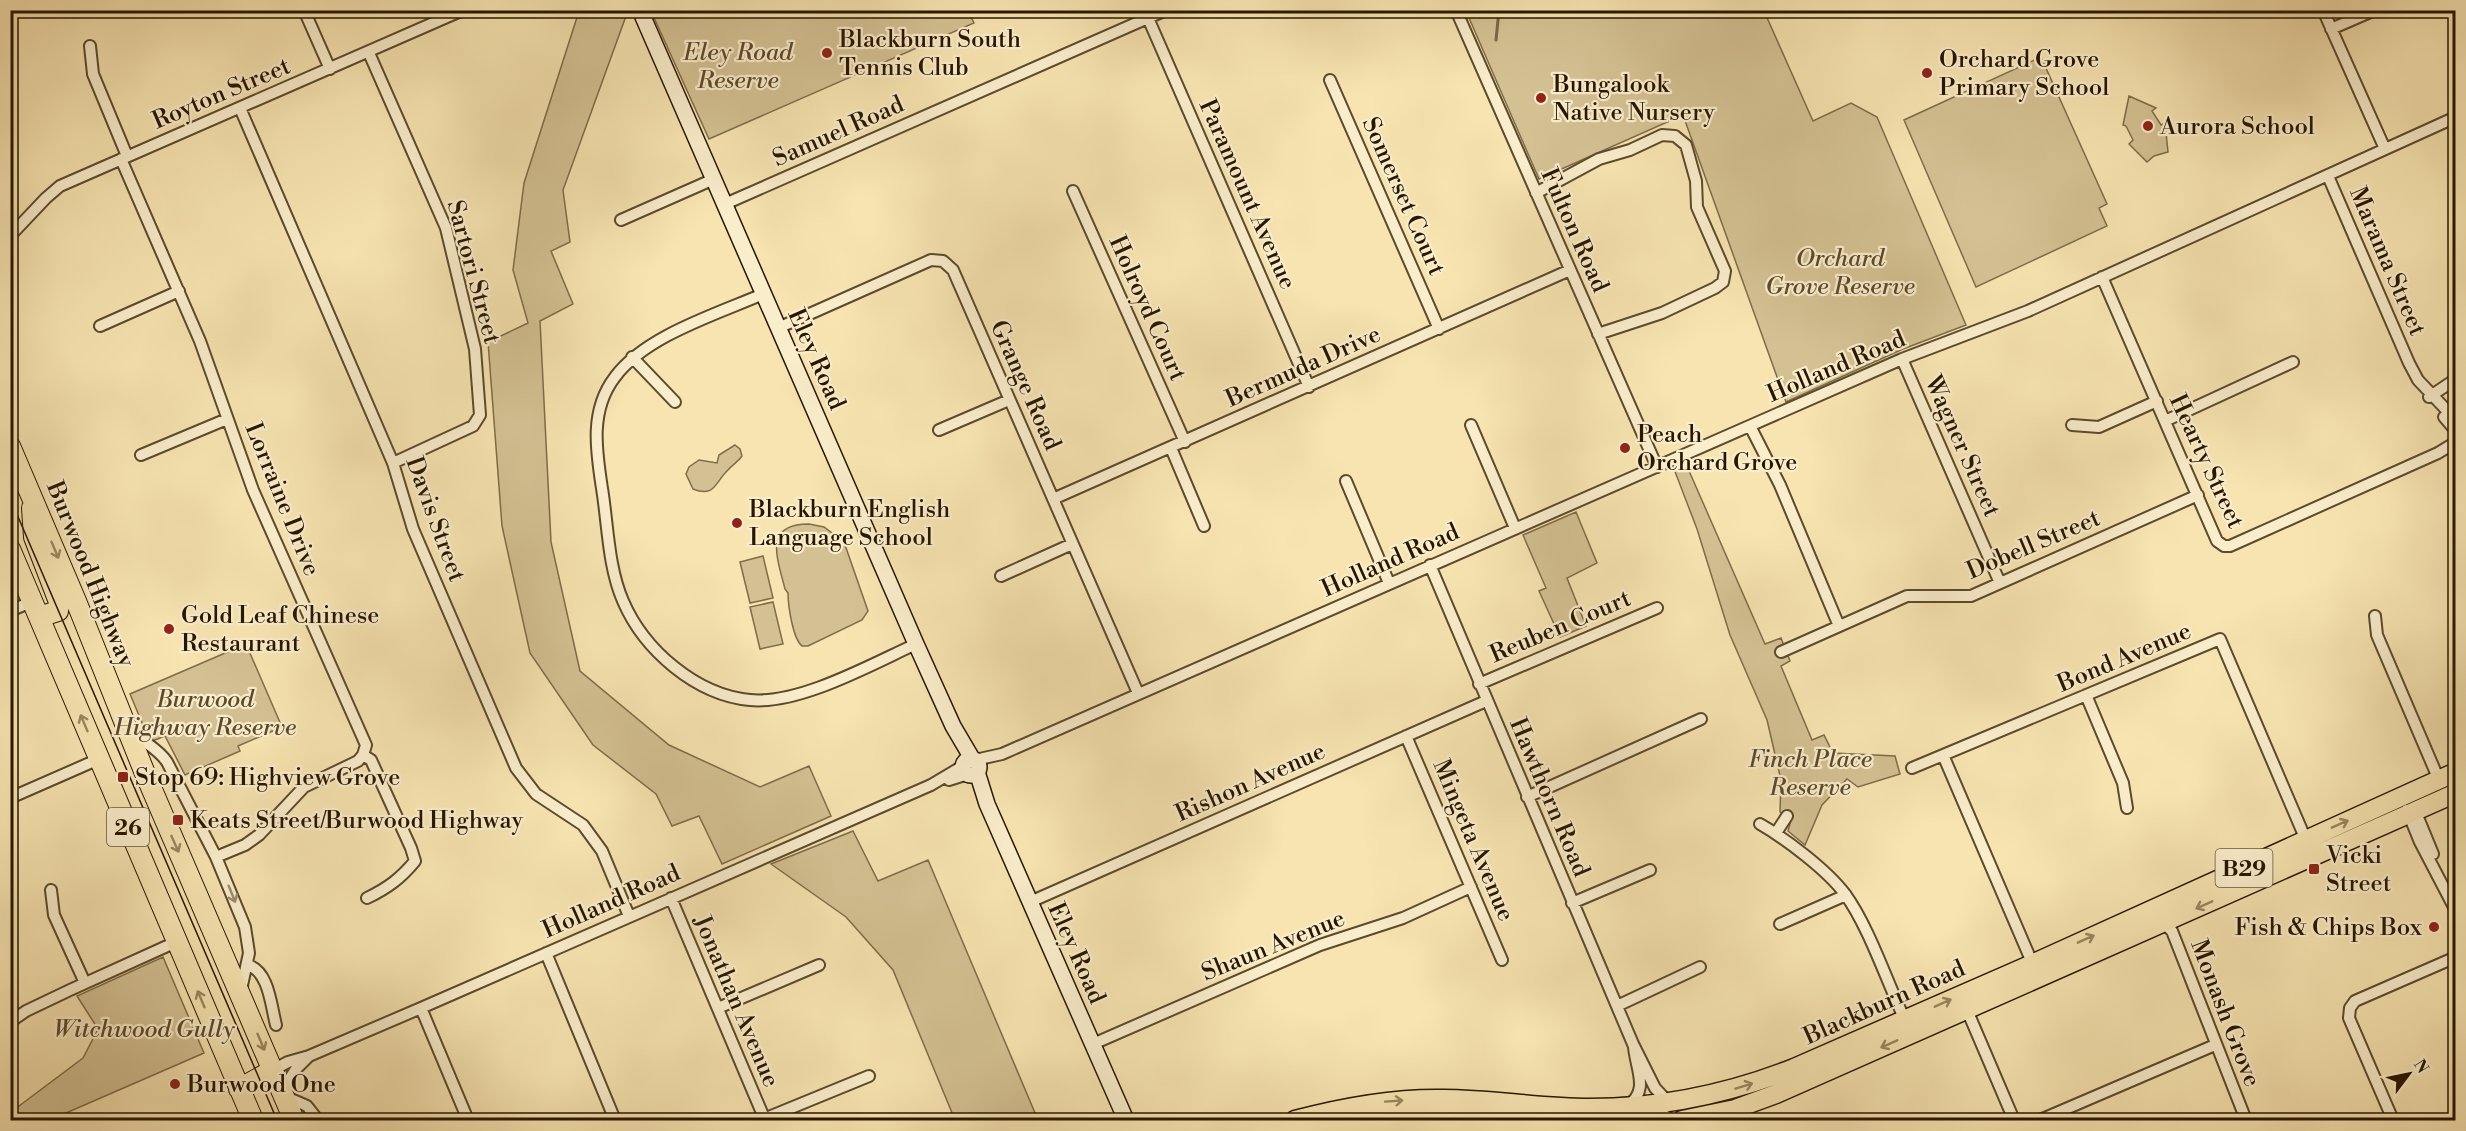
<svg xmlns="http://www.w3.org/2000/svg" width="2466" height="1131" viewBox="0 0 2466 1131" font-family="'Libre Bodoni',serif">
  <rect width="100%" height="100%" fill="#f7e4b1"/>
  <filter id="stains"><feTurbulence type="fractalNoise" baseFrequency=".00333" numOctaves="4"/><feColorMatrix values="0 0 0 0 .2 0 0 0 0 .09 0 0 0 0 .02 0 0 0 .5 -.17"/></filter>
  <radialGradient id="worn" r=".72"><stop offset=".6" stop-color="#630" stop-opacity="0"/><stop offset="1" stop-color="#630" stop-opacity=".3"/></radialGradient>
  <!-- green -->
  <path fill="#d4c193" stroke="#7e6c4a" stroke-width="1.5" d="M579 11H624L626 16 563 190 570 242 551 251 573 304 540 321 551 542 580 671 669 745 760 787 809 766 831 816 722 864 699 816 672 826 656 794 593 745 530 653 502 526 488 342 528 323 513 270 524 183Z
    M968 11 974 23 709 139 651 11Z
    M1466 11H1764L1813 121 1851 103 1877 117 1966 325 1903 349 1786 402 1683 115 1539 179Z
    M2041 57 2107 204 2099 208 2107 226 1976 287 1904 120Z
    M2129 96 2156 108 2152 111 2161 125 2165 123 2168 152 2154 156 2147 162 2129 144 2133 140 2126 126 2123 125Z
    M735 445 740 449 742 456C738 462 733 464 728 470 715 482 715 498 693 489L686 474 689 467 699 460 717 463 719 455Z
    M1686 464 1765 644 1781 638 1790 661 1781 666 1812 740 1824 735 1833 753 1895 756 1900 774 1858 787 1847 779 1822 805 1805 845 1788 831 1791 820 1780 812 1781 780 1767 720 1730 635 1697 529 1674 469Z
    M1576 512 1597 563 1567 578 1586 626 1560 637 1539 591 1546 588 1523 535Z
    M809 524 824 527 844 542 868 611 862 620 808 646H802C793 639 788 606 788 593L785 589C777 557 763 524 809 524Z
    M763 556 773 598 750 603 740 562Z
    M773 602 783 644 760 649 750 607Z
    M246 644 282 727 238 746 240 751 185 775 165 736 150 742 130 694Z
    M853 831 878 881 928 860 1038 1120H955L893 970 846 917 771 864Z
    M163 957 204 1053 50 1120H11V1112L83 1058 98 1029 77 996Z"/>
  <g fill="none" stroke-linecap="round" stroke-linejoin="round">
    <!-- stream -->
    <path stroke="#796846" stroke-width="3" d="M1496 40 1499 10"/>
    <!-- street casing -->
    <g stroke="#5b4a2c" stroke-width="14">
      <path id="street" d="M304 10 330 69
        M1456 10 1657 467
        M2323 10 2385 149
        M1148 18 1309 387
        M2331 29 2375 10
        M90 46 93 74 127 156
        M369 53 446 228 475 349 480 415 473 426 393 463
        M1330 80 1439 329
        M240 108 393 463 413 529 516 768 536 794 583 825 602 851 629 916
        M121 159 200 341 253 490 366 745 363 755 371 760 411 848 415 861C401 878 388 888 367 898
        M2328 176 2409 363 2418 380 2456 420
        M1073 191 1185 442
        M1536 193 1599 159 1630 150 1662 135 1675 136 1686 145 1696 181 1697 207 1725 271 1723 282 1715 288 1662 313 1598 334
        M725 204 1166 10
        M621 220 714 179
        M10 236 46 198 60 186 463 10
        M2102 277 2217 541 2224 546H2230L2438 453 2456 442
        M763 294C717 314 645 336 615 377 588 412 597 455 603 495 608 530 609 569 623 601 644 650 696 695 750 700 799 705 872 664 916 644
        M100 326 179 291
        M778 328 931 260 943 261 953 270 1138 693
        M632 357 675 402
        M1902 359 2000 583
        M2429 397 2456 379
        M2444 417 2456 431
        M2165 421 2293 362
        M1471 425 1515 528
        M2072 425 2099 427 2157 401
        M1750 426 1780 485 1839 626
        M939 430 1009 400
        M1171 448 1204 526
        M141 455 227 419
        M1346 481 1389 583
        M1053 499 1570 270
        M1430 565 1633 1044 1655 1088 1668 1102
        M1001 576 1072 544
        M10 611 33 601
        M2375 616 2377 635 2439 780
        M1781 652 1907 596H1971L2198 495
        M1479 684 1657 608
        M2086 695 2123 783 2127 808
        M133 732C144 743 159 749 167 762L216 857 245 927 249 953 241 990
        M1406 736 1502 960
        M1943 755 2034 967
        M975 760 1002 754 1902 359 2028 311 2456 117
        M1912 768 2220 639 2306 840
        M949 780 968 774
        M1527 797 1701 719
        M10 798 99 759
        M2414 808 2433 854
        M2407 810 2420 842 2456 911
        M1760 824C1786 839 1827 870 1845 894 1869 927 1887 982 1905 1020
        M1776 833 1787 816
        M216 857 245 845 259 835 304 787 358 761 363 755
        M51 890 54 915 85 983
        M671 898 765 1120
        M1030 902 1486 701
        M1572 903 1650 870
        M2163 923 2172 931 2246 1120
        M1780 924 1846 895
        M546 953 615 1120
        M247 965C269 970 271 1006 276 1025
        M1617 1006 1700 967
        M421 1008 468 1120
        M718 1008 819 965
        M1967 1010 2014 1120
        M10 1022 26 1011 70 990 176 942
        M1093 1044 1320 945 1403 918 1471 887
        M273 1070 288 1062 309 1056 421 1008 931 785 963 766
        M282 1091 296 1069 309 1056
        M284 1096 307 1106 318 1120
        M1627 1106C1650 1091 1636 1070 1634 1047
        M764 1119 869 1076
        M2040 1120 2215 1045
        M2393 1120 2349 1018 2350 1008 2355 1001 2456 957"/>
    </g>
    <!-- secondary casing -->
    <g stroke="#271600" stroke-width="18">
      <path id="secondary" d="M640 10 916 644 953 726 973 760
        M963 767a8 8 0 1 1 16 0a8 8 0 1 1-16 0Z
        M977 772 987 804 1126 1120"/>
    </g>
    <!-- primary casing -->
    <g stroke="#271600" stroke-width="21">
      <path id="primary" d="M1632 1115 1657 1116 1665 1120
        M1295 1120C1344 1107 1393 1098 1443 1099 1492 1099 1540 1108 1589 1108 1659 1108 1728 1094 1794 1068L2032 964 2456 772
        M1370 1120 1434 1115 1519 1120
        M1682 1120 1735 1109 1776 1094 2456 793"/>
    </g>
    <!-- highway casing -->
    <g stroke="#271600" stroke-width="22">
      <path id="highway" d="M10 446 76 601 144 771 294 1120
        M32 508 34 537 59 602 58 611 39 617
        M10 549 253 1120
        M239 1089 273 1070"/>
    </g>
    <!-- street -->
    <use href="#street" stroke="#faedcc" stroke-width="10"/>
    <!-- secondary -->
    <use href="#secondary" stroke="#faedcc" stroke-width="15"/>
    <!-- primary -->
    <use href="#primary" stroke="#f7e4b1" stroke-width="18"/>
    <!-- highway -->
    <use href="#highway" stroke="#f7e4b1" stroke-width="20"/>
    <!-- tram -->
    <path stroke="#271600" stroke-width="1.5" d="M10 498 277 1120"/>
  </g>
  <!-- one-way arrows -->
  <defs><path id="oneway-shaft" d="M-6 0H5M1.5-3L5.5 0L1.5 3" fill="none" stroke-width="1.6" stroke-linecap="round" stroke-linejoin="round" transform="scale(1.5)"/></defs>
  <g stroke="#998761">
    <use href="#oneway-shaft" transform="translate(55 550) rotate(67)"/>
    <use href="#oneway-shaft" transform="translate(84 723) rotate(-113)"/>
    <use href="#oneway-shaft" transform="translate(2340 824) rotate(-24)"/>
    <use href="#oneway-shaft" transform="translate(175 844) rotate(66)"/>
    <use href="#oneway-shaft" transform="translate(2204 905) rotate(156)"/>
    <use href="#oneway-shaft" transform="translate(2086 939) rotate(-24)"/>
    <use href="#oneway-shaft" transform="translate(201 999) rotate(-113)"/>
    <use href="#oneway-shaft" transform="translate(1943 1003) rotate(-24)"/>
    <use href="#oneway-shaft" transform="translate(261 1042) rotate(67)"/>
    <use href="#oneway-shaft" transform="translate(1889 1044) rotate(156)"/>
    <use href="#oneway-shaft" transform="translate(1744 1086) rotate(-17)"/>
    <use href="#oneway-shaft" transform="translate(1394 1101) rotate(-4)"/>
  </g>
  <use stroke="#9b8c70" href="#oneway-shaft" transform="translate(232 894) rotate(68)"/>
  <!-- markers -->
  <g fill="#8f2418" stroke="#faedcc" stroke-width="2">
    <circle cx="827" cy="53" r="6"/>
    <circle cx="1927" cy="73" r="6"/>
    <circle cx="1541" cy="98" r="6"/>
    <circle cx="2148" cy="126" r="6"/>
    <circle cx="1625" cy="448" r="6"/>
    <circle cx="737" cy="523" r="6"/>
    <circle cx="169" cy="629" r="6"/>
    <rect x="117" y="771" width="12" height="12" rx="3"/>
    <rect x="172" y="814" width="12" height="12" rx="3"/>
    <rect x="2308" y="863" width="12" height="12" rx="3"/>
    <circle cx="2434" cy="927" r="6"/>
    <circle cx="175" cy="1084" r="6"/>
  </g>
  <g text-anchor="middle" stroke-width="4.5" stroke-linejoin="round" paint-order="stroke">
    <!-- shield labels -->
    <g fill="#faedcc" stroke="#66563d" stroke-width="1.5">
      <rect x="107" y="808" width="42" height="38" rx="4.5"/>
      <rect x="2215.5" y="849" width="57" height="38" rx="4.5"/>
    </g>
    <g font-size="22" font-weight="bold" fill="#271600">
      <text x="128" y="835">26</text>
      <text x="2244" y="876">B29</text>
    </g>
    <!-- poi labels -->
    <g font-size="24" fill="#271600" stroke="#faedcc" text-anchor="start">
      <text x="839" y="47">Blackburn South<tspan x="839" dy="28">Tennis Club</tspan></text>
      <text x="1939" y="67">Orchard Grove<tspan x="1939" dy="28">Primary School</tspan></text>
      <text x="1553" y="92">Bungalook<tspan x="1553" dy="28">Native Nursery</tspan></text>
      <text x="2160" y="134">Aurora School</text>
      <text x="1637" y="442">Peach<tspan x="1637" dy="28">Orchard Grove</tspan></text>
      <text x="749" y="517">Blackburn English<tspan x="749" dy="28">Language School</tspan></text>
      <text x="181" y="623">Gold Leaf Chinese<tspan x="181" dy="28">Restaurant</tspan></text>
      <text x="135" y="785">Stop 69: Highview Grove</text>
      <text x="190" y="828">Keats Street/Burwood Highway</text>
      <text x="2326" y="863">Vicki<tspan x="2326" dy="28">Street</tspan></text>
      <text x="2422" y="935" text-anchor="end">Fish &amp; Chips Box</text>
      <text x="187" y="1092">Burwood One</text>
    </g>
    <!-- park labels -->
    <g font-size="24" font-style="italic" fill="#5b492c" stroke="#faedcc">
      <text x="738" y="60">Eley Road<tspan x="738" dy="28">Reserve</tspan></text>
      <text x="1840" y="266">Orchard<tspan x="1840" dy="28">Grove Reserve</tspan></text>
      <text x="205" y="707">Burwood<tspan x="205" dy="28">Highway Reserve</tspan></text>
      <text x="1810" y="767">Finch Place<tspan x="1810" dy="28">Reserve</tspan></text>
      <text x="144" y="1037">Witchwood Gully</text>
    </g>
    <!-- street labels -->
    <g font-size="24" fill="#271600" stroke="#faedcc">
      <text transform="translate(221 93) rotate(-23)" y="8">Royton Street</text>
      <text transform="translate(838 131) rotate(-24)" y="8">Samuel Road</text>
      <text transform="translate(1248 194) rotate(66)" y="8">Paramount Avenue</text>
      <text transform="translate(1404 196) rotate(66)" y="8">Somerset Court</text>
      <text transform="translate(1575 230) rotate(66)" y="8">Fulton Road</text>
      <text transform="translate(2388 261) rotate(67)" y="8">Marama Street</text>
      <text transform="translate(474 272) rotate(75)" y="8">Sartori Street</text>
      <text transform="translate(1148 308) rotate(66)" y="8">Holroyd Court</text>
      <text transform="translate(817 359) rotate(66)" y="8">Eley Road</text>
      <text transform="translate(1303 366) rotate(-24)" y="8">Bermuda Drive</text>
      <text transform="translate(1836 366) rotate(-23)" y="8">Holland Road</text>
      <text transform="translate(1026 385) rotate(66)" y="8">Grange Road</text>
      <text transform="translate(1963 446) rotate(66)" y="8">Wagner Street</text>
      <text transform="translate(2207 461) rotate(65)" y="8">Hearty Street</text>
      <text transform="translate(283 499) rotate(68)" y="8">Lorraine Drive</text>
      <text transform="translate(436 519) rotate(70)" y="8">Davis Street</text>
      <text transform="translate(2033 544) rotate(-23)" y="8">Dobell Street</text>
      <text transform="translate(1390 560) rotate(-24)" y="8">Holland Road</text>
      <text transform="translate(91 574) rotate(68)" y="8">Burwood Highway</text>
      <text transform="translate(1560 626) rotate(-23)" y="8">Reuben Court</text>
      <text transform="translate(2124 657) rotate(-23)" y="8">Bond Avenue</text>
      <text transform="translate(1250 782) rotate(-24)" y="8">Rishon Avenue</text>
      <text transform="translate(1550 797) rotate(67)" y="8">Hawthorn Road</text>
      <text transform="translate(1474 840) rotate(67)" y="8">Mingeta Avenue</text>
      <text transform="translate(611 901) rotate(-24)" y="8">Holland Road</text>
      <text transform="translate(1273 945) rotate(-22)" y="8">Shaun Avenue</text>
      <text transform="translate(1077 953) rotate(66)" y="8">Eley Road</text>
      <text transform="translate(737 1001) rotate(67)" y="8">Jonathan Avenue</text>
      <text transform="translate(1884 1002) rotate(-24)" y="8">Blackburn Road</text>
      <text transform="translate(2226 1013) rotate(69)" y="8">Monash Grove</text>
    </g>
  </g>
  <!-- margin -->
  <rect width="2466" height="1131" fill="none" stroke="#f7e4b1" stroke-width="36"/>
  <rect x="12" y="12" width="2442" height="1107" fill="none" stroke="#271600" stroke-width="3"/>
  <rect x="18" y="18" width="2430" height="1095" fill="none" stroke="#271600" stroke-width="1.5"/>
  <!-- north arrow -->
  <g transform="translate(2409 1074) rotate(58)" stroke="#faedcc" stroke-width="4.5" paint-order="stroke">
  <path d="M0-4.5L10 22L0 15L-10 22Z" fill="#271600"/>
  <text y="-9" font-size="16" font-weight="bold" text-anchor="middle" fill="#271600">N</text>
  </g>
  <rect width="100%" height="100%" filter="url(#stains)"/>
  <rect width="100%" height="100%" fill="url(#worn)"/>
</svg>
